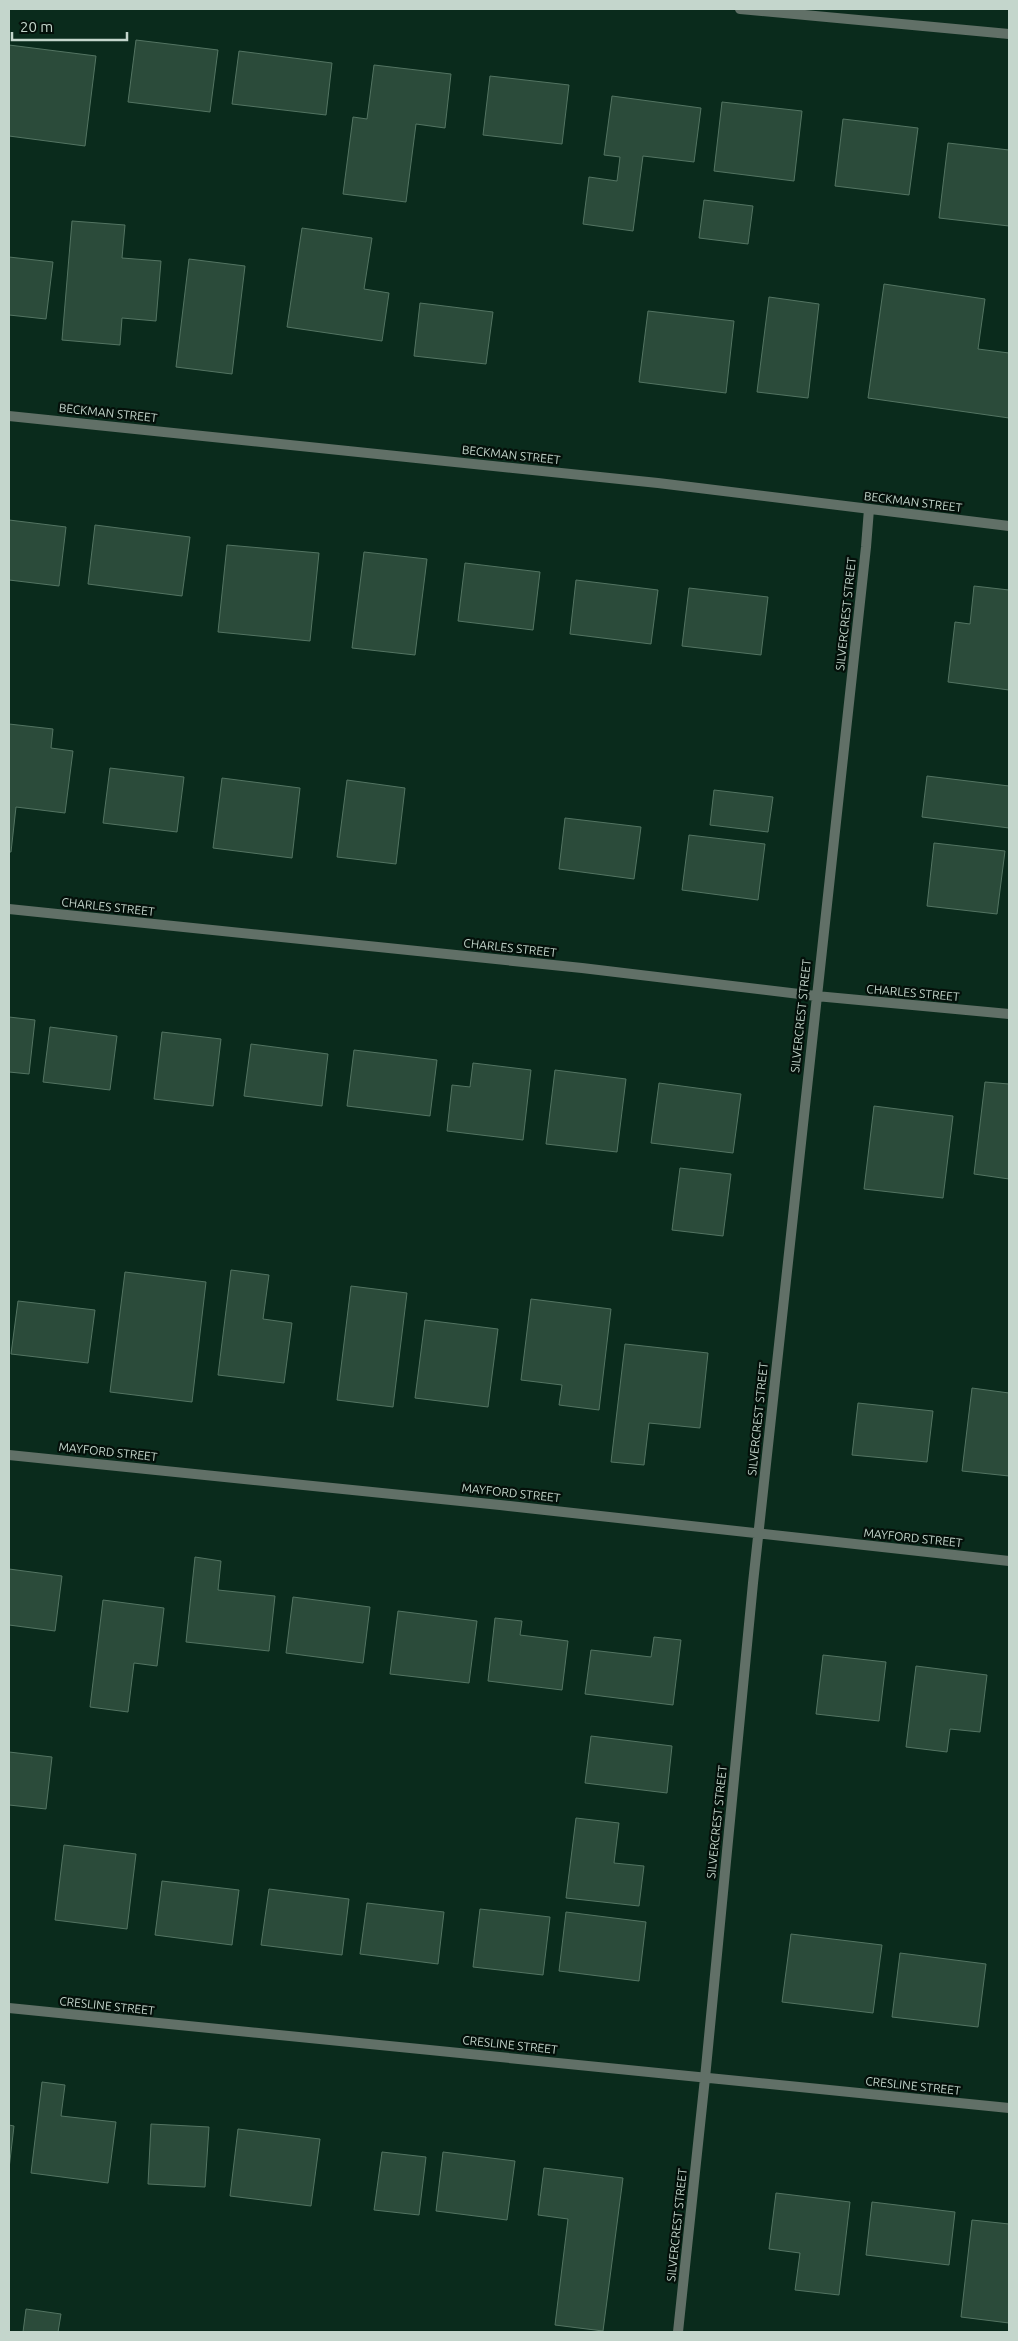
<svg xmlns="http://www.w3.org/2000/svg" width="1018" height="2341" viewBox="0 0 1018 2341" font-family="Ubuntu,sans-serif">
  <rect width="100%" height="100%" fill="#0a2b1c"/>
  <!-- building -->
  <path fill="#2b4b3a" stroke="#537462" d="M136 40 218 50 210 112 128 102Z
    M9 45 96 56 85 146 9 136Z
    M239 51 332 63 326 115 232 104Z
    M374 65 451 74 445 128 416 124 406 202 343 194 353 117 367 119Z
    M490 76 569 85 562 144 483 135Z
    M612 96 701 108 694 162 643 156 633 231 583 224 589 177 617 181 620 157 604 155Z
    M722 102 802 111 794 181 714 171Z
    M843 119 918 128 909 195 835 186Z
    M948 143 1009 150V226L939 218Z
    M704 200 753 206 748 244 699 238Z
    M72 221 125 225 122 258 161 261 156 321 122 318 120 345 62 340Z
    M302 228 372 238 364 289 389 293 382 341 287 327Z
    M9 257 53 262 46 319 9 315Z
    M189 259 245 266 232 374 176 367Z
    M884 284 985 299 978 349 1009 353V418L868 398Z
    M769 297 819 304 808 398 757 392Z
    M420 303 493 312 486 364 414 356Z
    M648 311 734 321 726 393 639 382Z
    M9 520 66 527 59 586 9 580Z
    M95 525 190 537 182 596 88 584Z
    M227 545 319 553 310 641 218 632Z
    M364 552 427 559 415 655 352 648Z
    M465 563 540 572 533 630 458 621Z
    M576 580 658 590 651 644 570 634Z
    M974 586 1009 590V690L948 682 955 622 970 624Z
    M689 588 768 597 761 655 682 646Z
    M9 724 53 729 51 748 73 751 65 813 16 807 11 852H9Z
    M110 768 184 777 177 832 103 823Z
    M927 776 1009 786V828L922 817Z
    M222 778 300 788 292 858 213 848Z
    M347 780 405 788 396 864 337 857Z
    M714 790 773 797 768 832 710 825Z
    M565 818 641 827 634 879 559 869Z
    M689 835 765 844 758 900 682 890Z
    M934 843 1005 851 997 914 927 906Z
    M9 1017 35 1020 29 1074 9 1072Z
    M50 1027 117 1036 110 1090 43 1082Z
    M162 1032 221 1039 213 1106 154 1099Z
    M251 1044 328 1054 322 1106 244 1096Z
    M354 1050 437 1060 430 1116 347 1106Z
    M473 1063 531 1070 523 1140 447 1131 452 1085 470 1087Z
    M555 1070 626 1079 617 1152 546 1144Z
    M985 1082 1009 1084V1179L974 1174Z
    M659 1083 741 1094 733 1153 651 1143Z
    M874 1106 953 1116 943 1198 864 1189Z
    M680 1168 731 1174 723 1236 672 1230Z
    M231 1270 269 1275 263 1319 292 1323 284 1383 218 1375Z
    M125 1272 206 1282 192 1402 110 1392Z
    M351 1286 407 1293 393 1407 337 1400Z
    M531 1299 611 1309 599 1410 559 1405 562 1385 521 1380Z
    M18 1301 95 1310 88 1363 11 1354Z
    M425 1320 498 1329 488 1407 415 1398Z
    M625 1344 708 1353 700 1428 649 1423 644 1465 611 1462Z
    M972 1388 1009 1393V1476L962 1471Z
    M858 1403 933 1411 927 1462 852 1455Z
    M195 1557 221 1561 218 1590 275 1596 269 1651 186 1642Z
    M9 1569 62 1576 55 1631 9 1625Z
    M293 1597 370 1607 363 1663 286 1653Z
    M103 1600 164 1608 157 1666 134 1663 128 1712 90 1707Z
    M398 1611 477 1621 469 1683 390 1674Z
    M495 1618 522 1621 520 1635 568 1641 562 1690 488 1681Z
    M654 1637 681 1640 673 1705 585 1694 591 1650 651 1657Z
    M823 1655 886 1662 879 1721 816 1714Z
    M916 1666 987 1675 980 1732 950 1729 947 1752 906 1747Z
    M591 1736 672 1746 667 1793 585 1783Z
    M9 1752 52 1757 46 1809 9 1805Z
    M576 1818 619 1823 614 1863 644 1866 639 1906 566 1898Z
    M64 1845 136 1854 127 1929 55 1920Z
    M162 1881 239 1890 232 1945 155 1935Z
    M269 1889 349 1899 342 1955 261 1945Z
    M367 1903 444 1912 438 1964 360 1954Z
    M480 1909 550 1917 543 1975 473 1967Z
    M566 1912 646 1922 639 1981 559 1971Z
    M791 1934 882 1945 873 2013 782 2002Z
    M900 1953 986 1964 978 2027 892 2017Z
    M42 2082 65 2085 61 2116 116 2122 108 2183 31 2173Z
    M151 2124 209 2127 205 2187 148 2184Z
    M9 2125 14 2126 9 2169Z
    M238 2129 320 2139 311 2206 230 2196Z
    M382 2152 426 2157 419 2215 374 2210Z
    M443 2152 515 2161 507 2220 436 2211Z
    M544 2168 623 2178 603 2331 555 2325 568 2219 538 2215Z
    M776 2193 850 2202 839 2295 795 2290 800 2253 769 2249Z
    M872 2202 955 2212 949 2265 866 2255Z
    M972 2220 1009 2224V2323L961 2317Z
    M26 2309 61 2314 58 2332H23Z"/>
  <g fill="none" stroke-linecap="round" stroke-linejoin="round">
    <!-- minor -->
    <path stroke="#617067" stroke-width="10" d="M740 9 1009 34
      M9 416 658 483 1009 526
      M9 909 582 968 816 996 1009 1014
      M9 1455 500 1505 1009 1561
      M9 2008 1009 2108
      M678 2332 705 2078 753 1583 866 547 869 509"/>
  </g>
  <g text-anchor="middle" stroke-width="4.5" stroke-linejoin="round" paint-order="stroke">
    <!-- street labels -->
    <g font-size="12" fill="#c4d6cc" stroke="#04100a">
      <text transform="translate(108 413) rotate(6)" y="4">BECKMAN STREET</text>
      <text transform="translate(511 455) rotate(6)" y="4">BECKMAN STREET</text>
      <text transform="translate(913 502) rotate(7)" y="4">BECKMAN STREET</text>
      <text transform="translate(846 614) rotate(-84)" y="4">SILVERCREST STREET</text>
      <text transform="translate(108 907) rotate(6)" y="4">CHARLES STREET</text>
      <text transform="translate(510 948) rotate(6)" y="4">CHARLES STREET</text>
      <text transform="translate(913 993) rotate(5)" y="4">CHARLES STREET</text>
      <text transform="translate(801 1016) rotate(-84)" y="4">SILVERCREST STREET</text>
      <text transform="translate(758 1419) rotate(-84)" y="4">SILVERCREST STREET</text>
      <text transform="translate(108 1452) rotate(6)" y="4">MAYFORD STREET</text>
      <text transform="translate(511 1493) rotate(6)" y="4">MAYFORD STREET</text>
      <text transform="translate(913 1538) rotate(6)" y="4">MAYFORD STREET</text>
      <text transform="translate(717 1822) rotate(-84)" y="4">SILVERCREST STREET</text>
      <text transform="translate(107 2006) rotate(6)" y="4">CRESLINE STREET</text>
      <text transform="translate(510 2045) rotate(6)" y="4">CRESLINE STREET</text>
      <text transform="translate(913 2086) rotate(6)" y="4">CRESLINE STREET</text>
      <text transform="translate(677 2225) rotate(-84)" y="4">SILVERCREST STREET</text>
    </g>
  </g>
  <!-- border -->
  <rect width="1018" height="2341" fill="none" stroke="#c4d6cc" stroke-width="20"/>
  <!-- scale -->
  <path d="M12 32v8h115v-8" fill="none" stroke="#c4d6cc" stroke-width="2.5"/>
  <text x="20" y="32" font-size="15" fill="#c4d6cc" stroke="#04100a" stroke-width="4" paint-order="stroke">20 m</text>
</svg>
